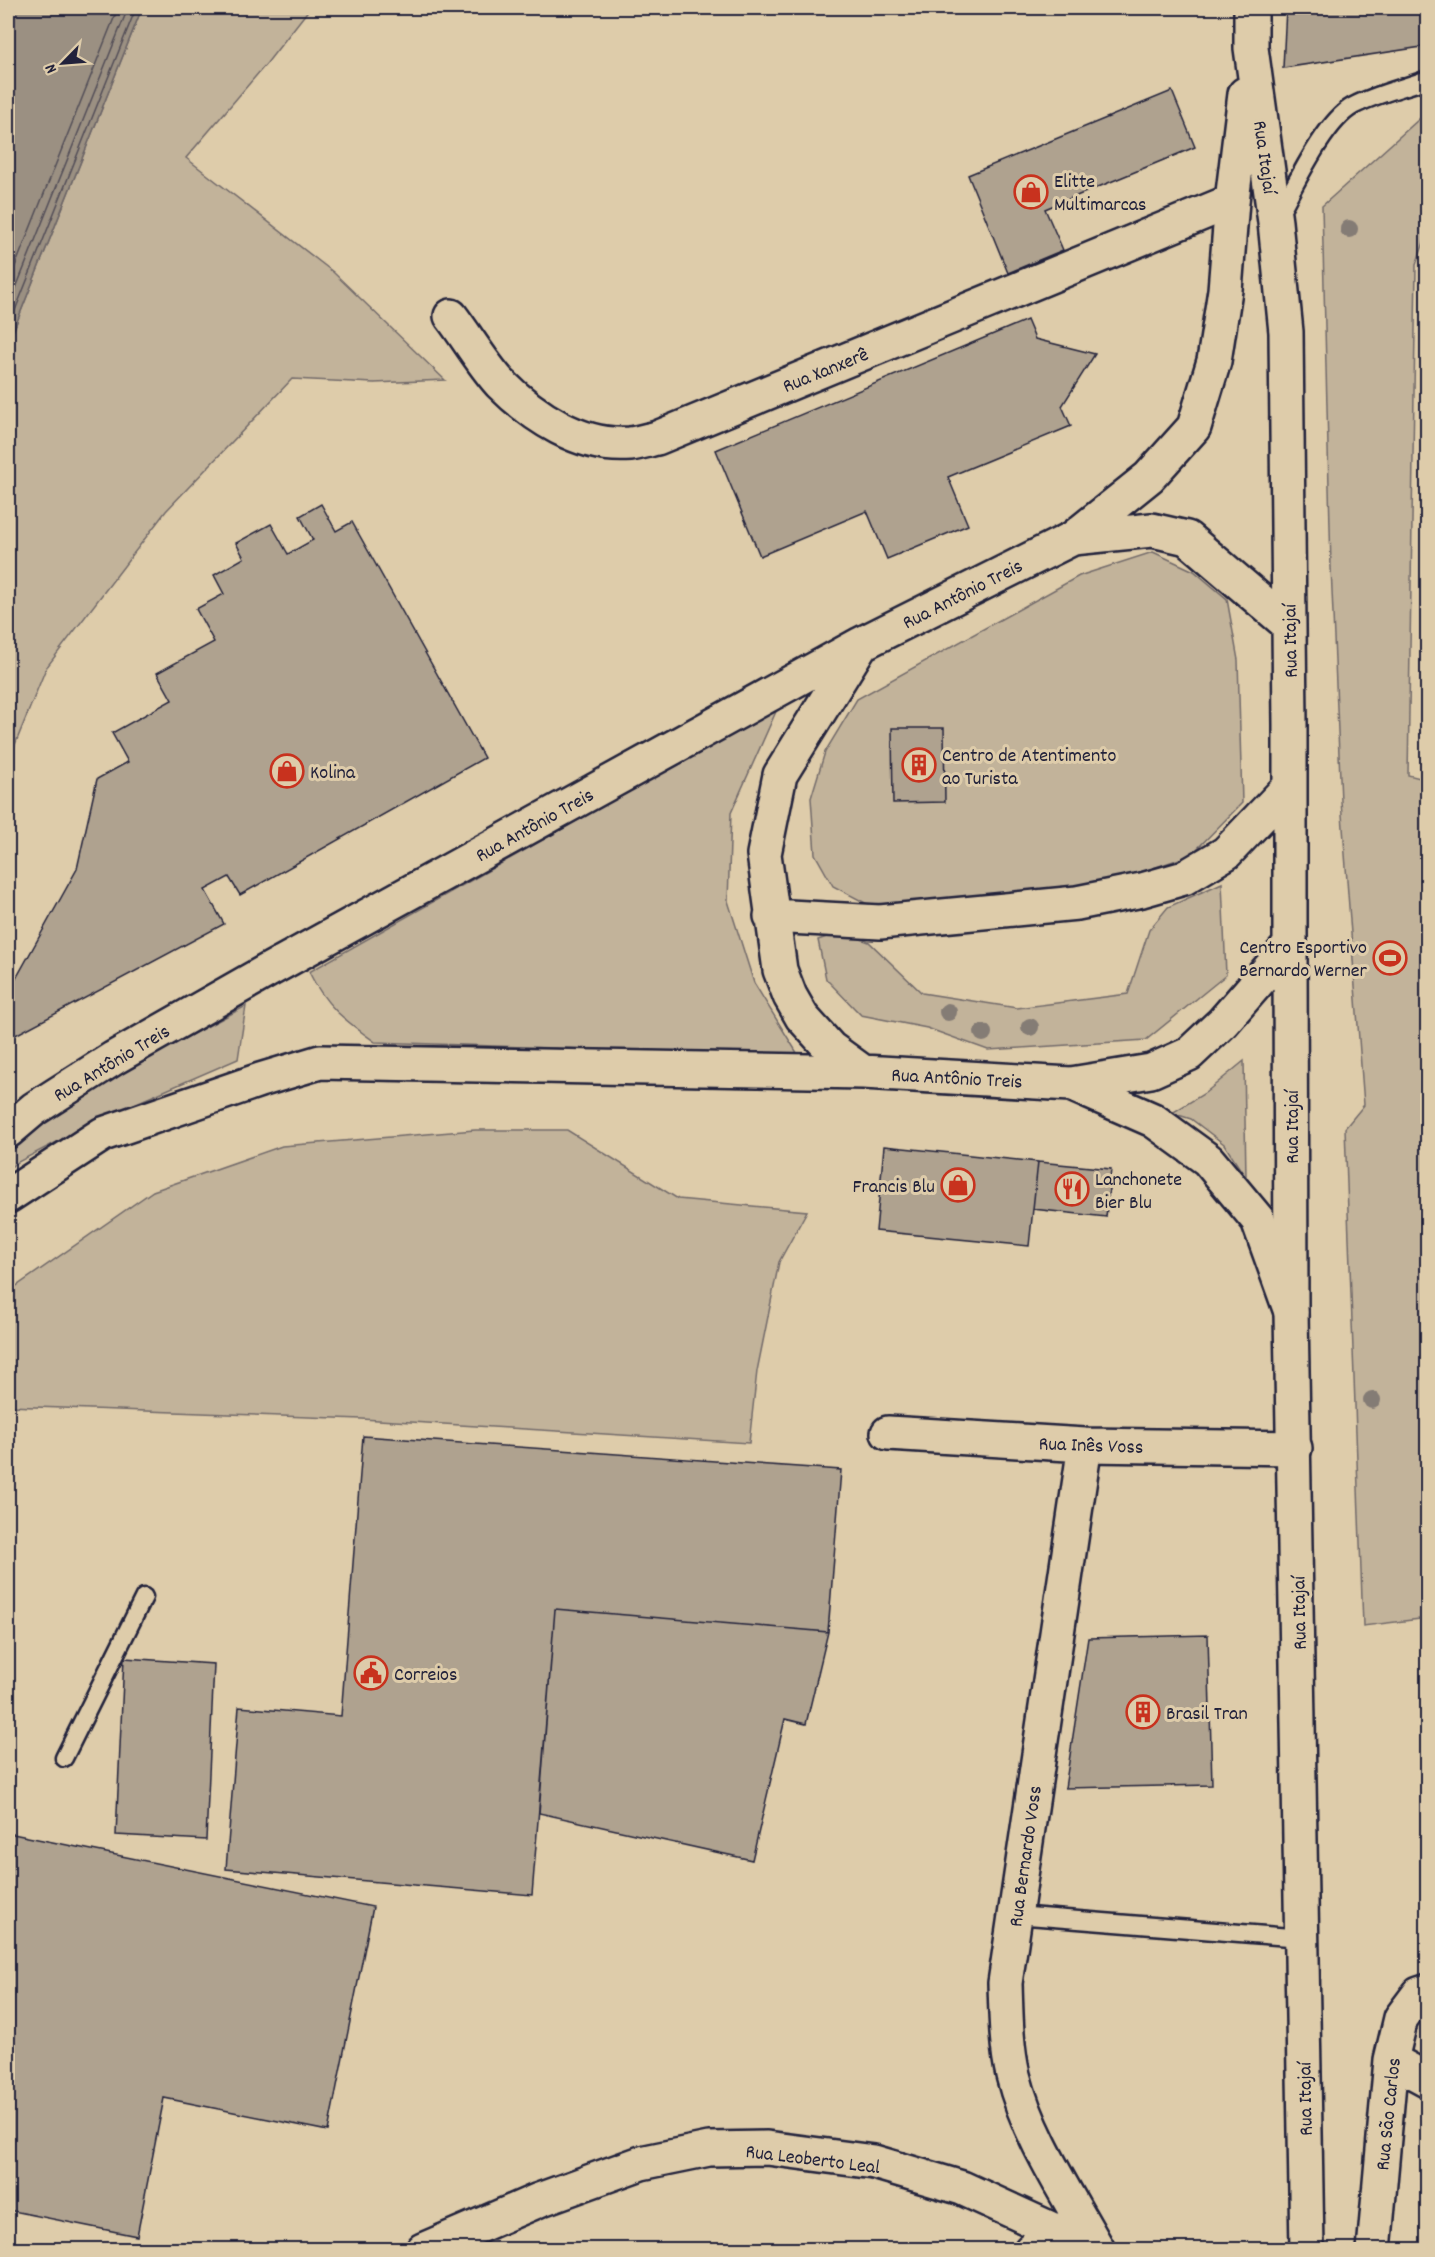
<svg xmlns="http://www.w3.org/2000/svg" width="1435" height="2257" viewBox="0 0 1435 2257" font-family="Dekko,sans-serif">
  <rect width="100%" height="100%" fill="#deccaa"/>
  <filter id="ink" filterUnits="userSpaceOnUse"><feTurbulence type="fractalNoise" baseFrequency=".0167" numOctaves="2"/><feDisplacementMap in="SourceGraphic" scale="12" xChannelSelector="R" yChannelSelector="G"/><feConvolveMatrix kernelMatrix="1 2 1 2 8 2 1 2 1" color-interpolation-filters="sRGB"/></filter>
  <g filter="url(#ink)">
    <!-- green -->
    <path fill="#c2b39a" stroke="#726a6a" stroke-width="1.5" d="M142 8H310L267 63 186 158 333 272 445 380 374 383 292 379 166 511 46 668 8 762V344Z
      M1427 112V234L1416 265 1408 775 1428 780V1618L1363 1626 1345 1128 1364 1105 1341 801 1331 567 1322 206Z
      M1153 552 1194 571 1227 599 1238 660 1242 803 1191 855 1107 884 873 907 833 886 815 854 811 798 825 752 857 699 1079 576Z
      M778 707 731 813 728 901 754 983 799 1056 375 1042C345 1020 326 1007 309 972Z
      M1222 883 1226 975 1146 1040 988 1050 927 1028 861 1015 826 979 818 940 842 932 869 942 922 993 1017 1008 1128 994 1149 930 1168 907Z
      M246 1006 238 1059 111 1114 14 1164 8 1170V1145L72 1098Z
      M1244 1061 1246 1178 1224 1144 1191 1119 1172 1113 1205 1093Z
      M475 1130H567L678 1199 807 1211 779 1262 757 1371 749 1443 362 1419 8 1406V1292L153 1191 282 1146Z"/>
    <!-- water -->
    <path fill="#9b9082" stroke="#6b6466" stroke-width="1.5" d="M8 8H142L8 344Z"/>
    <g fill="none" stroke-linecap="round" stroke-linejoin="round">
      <!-- shore -->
      <path stroke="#524e57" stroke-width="1.5" d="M8 284 118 8
        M8 308 128 8
        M8 328 136 8"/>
    </g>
    <!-- building -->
    <path fill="#afa28f" stroke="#22223b" stroke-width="1.5" d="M1286 8H1428V46L1283 68Z
      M1172 91 1195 147 1045 209 1063 250 1008 273 968 175Z
      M1027 320 1035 339 1095 354 1062 406 1071 426 948 477 968 525 887 559 867 511 760 556 716 450Z
      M321 504 336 531 352 522 484 758 240 895 229 877 205 890 224 924 8 1039V993L77 869 97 779 128 762 112 733 172 700 157 673 214 642 196 609 224 594 214 575 244 558 236 543 271 524 288 554 313 540 300 516Z
      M892 728H944L945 802 893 803Z
      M884 1146 1038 1162 1029 1246 876 1231Z
      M1038 1162 1111 1169 1106 1217 1033 1209Z
      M363 1436 841 1470 828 1632 555 1609 532 1895 226 1869 239 1707 341 1716Z
      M555 1609 828 1632 806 1724 785 1719 752 1860 539 1813Z
      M1208 1635 1212 1785 1065 1788 1088 1638Z
      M124 1658 214 1664 206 1840 116 1835Z
      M8 1833 373 1907 328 2131 164 2098 137 2236 8 2210Z"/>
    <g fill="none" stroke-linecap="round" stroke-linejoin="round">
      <!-- lane casing -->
      <g stroke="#22223b" stroke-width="21">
        <path id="lane" d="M1278 216C1295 186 1324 122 1353 106 1376 94 1403 88 1428 79
          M64 1758 144 1597
          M1016 1915 1302 1938"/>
      </g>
      <!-- street casing -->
      <g stroke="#22223b" stroke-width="38">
        <path id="street" d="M451 316C467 337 482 363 500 383 533 416 580 448 630 444 639 443 648 440 657 438L1232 201
          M888 1433 1085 1445 1295 1448
          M1085 1445 1005 1983C1006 2013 1006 2045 1013 2075 1028 2136 1068 2195 1098 2250
          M1391 2060 1428 2080
          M423 2250 539 2200 641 2163 709 2149 767 2148 874 2162 962 2188 1097 2250
          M1031 2250 1056 2230
          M1374 2250 1391 2060 1401 2018 1419 1994 1428 1991"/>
      </g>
      <!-- secondary casing -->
      <g stroke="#22223b" stroke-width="38">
        <path id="secondary" d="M1290 945 1291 1312 1307 2250"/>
      </g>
      <!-- primary casing -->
      <g stroke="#22223b" stroke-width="38">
        <path id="primary" d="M1073 538 1152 530 1187 538 1289 625
          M860 646 780 775 764 854 780 970 790 996 802 1017 830 1048 863 1072
          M771 916 880 922 1077 903 1142 890 1184 878 1226 853 1290 786
          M1071 1084 1153 1120 1208 1160 1258 1220 1291 1312
          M8 1131 34 1109 114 1058 267 971 861 644 1073 538 1149 477 1194 427 1214 361 1225 290 1232 201 1245 94
          M8 1196 103 1134 260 1080 320 1062 863 1072 1071 1084 1151 1071 1189 1054 1223 1022 1290 945V725L1286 332 1275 222 1251 48V8"/>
      </g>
      <!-- lane -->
      <use href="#lane" stroke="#deccaa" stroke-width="16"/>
      <!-- street -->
      <use href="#street" stroke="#deccaa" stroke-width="33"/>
      <!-- secondary -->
      <use href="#secondary" stroke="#deccaa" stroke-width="33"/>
      <!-- primary -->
      <use href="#primary" stroke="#deccaa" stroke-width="33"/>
    </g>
    <!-- trees -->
    <g fill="#847b75">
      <circle cx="1349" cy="229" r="9"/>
      <circle cx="948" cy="1012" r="9"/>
      <circle cx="1030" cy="1027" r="9"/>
      <circle cx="983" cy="1033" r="9"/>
      <circle cx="1372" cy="1400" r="9"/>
    </g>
  </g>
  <!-- icons -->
  <defs>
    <g id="shop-ring" transform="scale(1.725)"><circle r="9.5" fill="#deccaa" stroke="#c8321e" stroke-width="1.5"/><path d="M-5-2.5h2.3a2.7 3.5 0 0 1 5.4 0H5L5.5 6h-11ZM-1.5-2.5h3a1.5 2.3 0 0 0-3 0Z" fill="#c8321e"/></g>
    <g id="building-ring" transform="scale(1.725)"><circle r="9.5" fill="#deccaa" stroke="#c8321e" stroke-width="1.5"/><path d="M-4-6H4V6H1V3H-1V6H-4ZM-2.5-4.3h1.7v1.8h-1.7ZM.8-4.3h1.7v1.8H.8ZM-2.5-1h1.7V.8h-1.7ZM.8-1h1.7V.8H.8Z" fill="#c8321e"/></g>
    <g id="stadium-ring" transform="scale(1.725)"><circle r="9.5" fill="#deccaa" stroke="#c8321e" stroke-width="1.5"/><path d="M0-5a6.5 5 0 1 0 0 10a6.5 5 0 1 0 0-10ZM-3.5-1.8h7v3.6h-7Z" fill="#c8321e"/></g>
    <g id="restaurant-ring" transform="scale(1.725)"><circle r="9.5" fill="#deccaa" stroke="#c8321e" stroke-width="1.5"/><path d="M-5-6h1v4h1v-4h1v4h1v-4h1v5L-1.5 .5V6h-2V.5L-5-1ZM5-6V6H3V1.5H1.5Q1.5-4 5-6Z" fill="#c8321e"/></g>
    <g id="civic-ring" transform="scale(1.725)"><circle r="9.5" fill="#deccaa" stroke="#c8321e" stroke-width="1.5"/><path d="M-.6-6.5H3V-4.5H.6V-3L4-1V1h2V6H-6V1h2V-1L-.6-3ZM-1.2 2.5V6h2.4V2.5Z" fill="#c8321e"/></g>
  </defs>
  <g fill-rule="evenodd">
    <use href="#shop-ring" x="1031" y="192"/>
    <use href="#building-ring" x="919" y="765"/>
    <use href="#shop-ring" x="287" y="771"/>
    <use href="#stadium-ring" x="1390" y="958"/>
    <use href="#shop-ring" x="958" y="1185"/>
    <use href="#restaurant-ring" x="1072" y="1189"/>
    <use href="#civic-ring" x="371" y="1673"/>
    <use href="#building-ring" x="1143" y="1712"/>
  </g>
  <g text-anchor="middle" stroke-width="6" stroke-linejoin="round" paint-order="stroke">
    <!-- street labels -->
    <g font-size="20" fill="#22223b" stroke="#deccaa">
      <text transform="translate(1266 157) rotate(82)" y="7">Rua Itajaí</text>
      <text transform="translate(825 369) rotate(-22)" y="7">Rua Xanxerê</text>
      <text transform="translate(962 593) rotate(-27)" y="7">Rua Antônio Treis</text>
      <text transform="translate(1289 641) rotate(-91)" y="7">Rua Itajaí</text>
      <text transform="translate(534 824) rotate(-29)" y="7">Rua Antônio Treis</text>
      <text transform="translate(111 1062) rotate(-31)" y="7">Rua Antônio Treis</text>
      <text transform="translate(957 1077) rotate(3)" y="7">Rua Antônio Treis</text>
      <text transform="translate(1291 1127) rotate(-90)" y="7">Rua Itajaí</text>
      <text transform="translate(1091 1444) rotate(2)" y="7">Rua Inês Voss</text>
      <text transform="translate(1298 1613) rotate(-91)" y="7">Rua Itajaí</text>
      <text transform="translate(1024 1856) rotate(-82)" y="7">Rua Bernardo Voss</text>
      <text transform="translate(1304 2099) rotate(-91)" y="7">Rua Itajaí</text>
      <text transform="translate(1387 2114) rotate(-84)" y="7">Rua São Carlos</text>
      <text transform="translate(813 2158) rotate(7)" y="7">Rua Leoberto Leal</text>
    </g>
    <!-- poi labels -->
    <g font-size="20" fill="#22223b" stroke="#deccaa" text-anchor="start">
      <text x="1054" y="187">Elitte<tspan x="1054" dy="23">Multimarcas</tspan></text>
      <text x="942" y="761">Centro de Atentimento<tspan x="942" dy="23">ao Turista</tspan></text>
      <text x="310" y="778">Kolina</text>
      <text x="1367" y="953" text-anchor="end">Centro Esportivo<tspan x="1367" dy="23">Bernardo Werner</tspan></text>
      <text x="1095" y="1185">Lanchonete<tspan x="1095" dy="23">Bier Blu</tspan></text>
      <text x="935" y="1192" text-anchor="end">Francis Blu</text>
      <text x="394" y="1680">Correios</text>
      <text x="1166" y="1719">Brasil Tran</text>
    </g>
  </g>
  <!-- margin -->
  <rect width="1435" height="2257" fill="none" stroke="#deccaa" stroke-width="30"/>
  <rect x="15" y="15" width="1405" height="2227" fill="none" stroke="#22223b" stroke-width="2" filter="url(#ink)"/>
  <!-- north arrow -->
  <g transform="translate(63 63) rotate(245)" stroke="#deccaa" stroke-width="4.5" paint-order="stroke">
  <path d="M0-4.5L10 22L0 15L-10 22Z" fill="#22223b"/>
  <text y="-9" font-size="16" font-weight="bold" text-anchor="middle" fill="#22223b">N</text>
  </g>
</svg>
